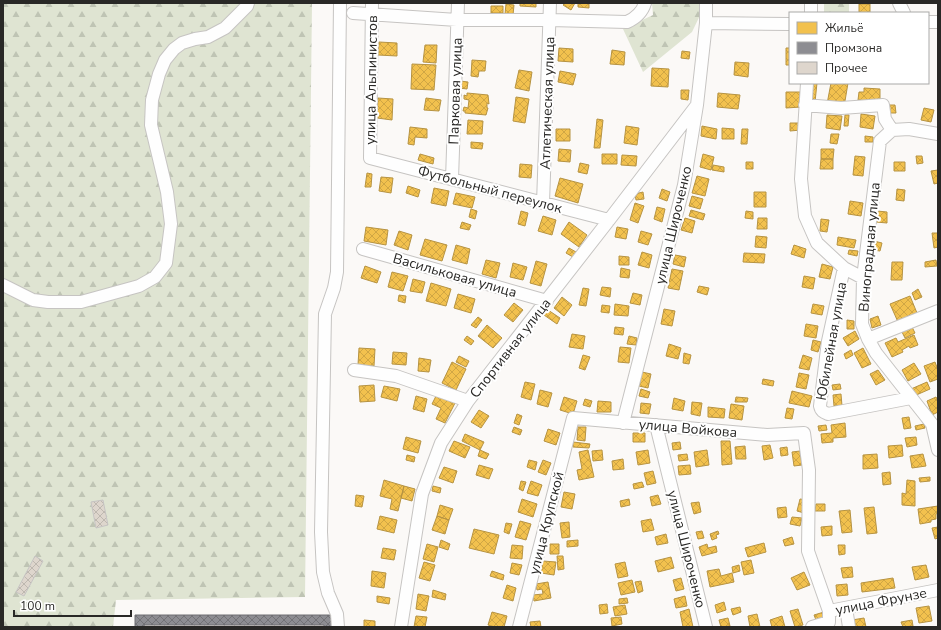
<svg xmlns="http://www.w3.org/2000/svg" width="941" height="630" viewBox="0 0 941 630" font-family="'Nunito Sans',sans-serif">
  <defs>
    <pattern id="industrial-furrows" width="10" height="10" patternUnits="userSpaceOnUse"><rect width="10" height="10" fill="#f1eae4"/><path d="M-1 1l2-2M0 10L10 0M9 11l2-2" fill="none" stroke="#cfc9c3"/></pattern>
    <pattern id="forest-firs" width="22" height="20" patternUnits="userSpaceOnUse"><rect width="22" height="20" fill="#dfe4d2"/><path d="M5 1l3.5 6h-7zM16 11l3.5 6h-7z" fill="#bfc4b4"/></pattern>
    <pattern id="homes-cross-hatch" width="8" height="8" patternUnits="userSpaceOnUse"><rect width="8" height="8" fill="#f2c14e"/><path d="M0 0l8 8M0 8l8-8" fill="none" stroke="#d0a644"/></pattern>
    <pattern id="industry-cross-hatch" width="8" height="8" patternUnits="userSpaceOnUse"><rect width="8" height="8" fill="#8d8d92"/><path d="M0 0l8 8M0 8l8-8" fill="none" stroke="#737377"/></pattern>
    <pattern id="building-cross-hatch" width="8" height="8" patternUnits="userSpaceOnUse"><rect width="8" height="8" fill="#ded6cd"/><path d="M0 0l8 8M0 8l8-8" fill="none" stroke="#beb8b0"/></pattern>
  </defs>
  <rect width="100%" height="100%" fill="#fbf9f7"/>
  <!-- industrial -->
  <path fill="url(#industrial-furrows)" d="M135 615H333V627H135Z"/>
  <!-- forest -->
  <path fill="url(#forest-firs)" d="M3 3H312L305 597 116 600 113 627H3Z
    M652 3H706L692 32 643 72 623 29 653 15Z
    M824 3H849V13H824Z"/>
  <!-- homes -->
  <path fill="url(#homes-cross-hatch)" stroke="#b69342" d="M520 3H536V7L520 6Z
    M565 3H575L571 10 563 5Z
    M578 3H589V8L578 7Z
    M506 4 514 5 513 15 505 14Z
    M859 4H870V13H859Z
    M491 6H503V13H491Z
    M379 42 397 43V56L378 55Z
    M425 45H437L436 63 423 62Z
    M559 48 573 49V62L558 61Z
    M786 48H790V65H786Z
    M612 50 625 52 624 65 610 64Z
    M682 51 690 52 689 59 681 58Z
    M472 60 486 61 485 71H479L478 77 471 76Z
    M735 62 749 63 748 77 734 75Z
    M412 64 436 65 434 90 411 89Z
    M652 68 669 69 668 87 651 86Z
    M519 70 532 72 529 91 515 88Z
    M560 71 576 74 573 85 558 82Z
    M460 81 468 82 467 89 459 88Z
    M812 83H817L815 102H810Z
    M831 83H848L844 107 827 104Z
    M864 88 880 89V102L858 100 859 92H864Z
    M681 90H689L688 100 681 99Z
    M786 92H800L801 107 786 108Z
    M467 93 488 95 489 104 487 103V108H488L486 115 465 113V111H463L464 107 468 108 469 100 464 99V95L467 96Z
    M718 93 740 95 738 109 717 107Z
    M516 97 529 99 525 123 513 121Z
    M378 98 393 99 392 120 377 118Z
    M426 98 441 100 439 111 424 110Z
    M887 105H895L896 113H887Z
    M924 108 934 110 931 122 921 120Z
    M861 114 875 116 873 129 860 127Z
    M827 115 842 116 840 130 826 128Z
    M845 115H849L848 126H844Z
    M597 119 603 120 600 148H594Z
    M468 120 483 121 482 134H467Z
    M790 123H801V130L790 131Z
    M626 126 639 128 637 145 624 143Z
    M702 126 717 129 716 139 701 136Z
    M410 127 427 129V138L415 137 414 145 408 144Z
    M722 128 734 129V139H722Z
    M556 129H570V141H556Z
    M742 129H748L747 144H741Z
    M831 134H839L837 144 830 143Z
    M865 136 873 137V142H865Z
    M471 142 483 143 482 149 471 148Z
    M559 149 571 150 570 162 558 161Z
    M821 149H834L833 159H821Z
    M420 154 434 158 433 164 418 160Z
    M602 154H617V164H602Z
    M703 154 714 157 711 170 700 167Z
    M622 155 637 156 636 166 621 165Z
    M855 156 865 157 863 176 853 175Z
    M916 156H922L923 163 917 164Z
    M821 159H833V169H820Z
    M746 162H753V169H746Z
    M894 162H905V171H894Z
    M580 163 589 165 587 174 578 172Z
    M520 164 532 165 531 178 519 177Z
    M713 165 724 167V172L712 170Z
    M938 170V183L934 184 931 171Z
    M367 173 372 174 371 187H365Z
    M697 176 709 179 705 196 692 193Z
    M381 177 393 178 391 193 379 191Z
    M560 178 583 184 578 203 555 196Z
    M408 186 420 190 418 197 406 193Z
    M434 188 449 191 446 206 431 203Z
    M662 189 670 192 667 201 659 198Z
    M897 189 905 190 904 201 896 200Z
    M643 192 644 199 636 200 635 194Z
    M754 192H766V207H754Z
    M456 193 475 197 472 208 453 204Z
    M692 196 703 199 700 209 689 206Z
    M850 201 863 203 861 216 848 214Z
    M635 203 644 206 638 223 630 220Z
    M657 207 665 209 662 222 654 219Z
    M471 209 477 211 475 219 469 217Z
    M691 210 705 214 703 220 689 216Z
    M521 211 528 213 525 226 518 224Z
    M746 211 753 212V219L745 218Z
    M877 211 887 212V223L876 222Z
    M543 216 556 220 552 235 538 231Z
    M685 218 695 221 692 233 681 230Z
    M758 218H767V229H757Z
    M821 219 829 220 827 232 820 231Z
    M462 222 471 225 469 230 460 228Z
    M569 222 587 235 579 247 561 234Z
    M366 227 388 230 386 245 364 241Z
    M617 227 628 229 626 239 615 237Z
    M399 231 412 235 408 250 394 245Z
    M641 231 652 234 648 245 638 242Z
    M932 233H938V247L934 248Z
    M756 236 767 237 766 248 755 247Z
    M838 237 856 240 854 248 837 245Z
    M425 239 447 245 442 261 420 255Z
    M874 241 882 243 880 251 873 250Z
    M456 245 470 249 467 264 452 260Z
    M794 245 806 249 804 258 791 254Z
    M569 248 576 252 573 257 566 253Z
    M849 250 858 251 857 256 848 254Z
    M642 252 652 255 649 268 638 265Z
    M744 253 765 254 764 263 743 262Z
    M675 255 686 257 684 267 673 264Z
    M619 256 629 257V265H619Z
    M486 260 500 263 496 278 482 274Z
    M936 260 937 266 925 267V262Z
    M536 261 547 264 541 286 530 283Z
    M892 262H903L902 280H891Z
    M513 263 527 267 523 280 510 277Z
    M822 264 833 267 830 279 819 277Z
    M365 266 381 272 377 283 361 278Z
    M621 268 630 270 629 278 620 277Z
    M672 269 683 271 679 290 668 288Z
    M392 272 408 276 403 291 388 287Z
    M804 276 815 278 813 289 802 287Z
    M413 279 425 282 422 293 410 291Z
    M431 283 451 289 446 306 426 301Z
    M699 286 709 288 707 295 697 292Z
    M602 287 611 288 610 297 600 295Z
    M583 288 589 289 586 306 579 305Z
    M918 289 922 297 915 300 912 293Z
    M633 293 642 295 640 305 630 303Z
    M458 294 475 299 471 313 454 308Z
    M399 295 406 296 405 303 398 301Z
    M910 296 917 313 898 322 890 304Z
    M562 297 572 305 564 316 554 308Z
    M514 303 523 310 513 322 504 315Z
    M615 304 629 306 628 316 614 315Z
    M813 304 824 306 822 315 811 313Z
    M602 305 610 306 609 313 601 312Z
    M664 309 675 311 672 326 661 324Z
    M548 310 560 318 557 324 544 315Z
    M878 316 881 325 872 328 870 319Z
    M478 317 482 320 476 328 471 325Z
    M847 320 854 321V329H847Z
    M806 324 818 326 816 338 804 336Z
    M487 325 502 338 493 348 478 336Z
    M615 327 624 328 623 335 614 334Z
    M912 327 915 333 905 338 902 332Z
    M855 331 859 339 848 346 843 338Z
    M572 334 585 336 583 349 569 347Z
    M914 335 918 345 910 348 909 346 902 350 903 352 892 357 885 343 896 338 898 342Z
    M467 336 474 341 471 345 464 340Z
    M629 336 637 338 636 345 627 344Z
    M813 340 821 342 818 352 811 350Z
    M669 344 681 348 678 359 666 356Z
    M620 347 631 348 629 363 618 362Z
    M359 348 375 349 374 366 358 365Z
    M863 348 871 364 862 368 854 353Z
    M851 350 853 355 846 359 844 354Z
    M393 352 407 353 406 365 392 364Z
    M684 353 691 355 689 364 683 363Z
    M583 355 590 357 585 370 579 368Z
    M803 355 812 358 809 370 799 368Z
    M459 356 469 361 466 367 456 362Z
    M419 358 431 360 429 372 418 371Z
    M452 362 466 369 456 390 442 383Z
    M935 362 938 370V379L930 382 924 366Z
    M914 363 921 374 908 381 902 370Z
    M878 370 885 380 876 385 870 374Z
    M642 372 651 374 648 388 639 386Z
    M799 373 809 375 806 389 796 387Z
    M763 379 774 381 773 386 762 384Z
    M525 382 535 384 531 400 521 397Z
    M927 382 930 389 914 396 911 389Z
    M840 384 841 389 833 390 832 385Z
    M374 385 375 401 360 402 359 386Z
    M384 386 400 389 397 401 381 397Z
    M641 389 650 392 648 398 639 396Z
    M540 390 552 393 548 407 537 404Z
    M792 391 812 396 809 407 789 403Z
    M437 394 455 403 445 423 436 419 441 408 432 404Z
    M841 394 842 406H834L833 395Z
    M416 396 427 399 424 412 413 409Z
    M564 397 577 401 573 414 560 410Z
    M736 397 748 398 747 402H735Z
    M936 397 938 401V412L932 415 927 401Z
    M674 398 685 401 683 411 672 409Z
    M585 399 592 401 590 407 583 405Z
    M598 401 611 402V412H597Z
    M692 402 702 403 700 416 691 414Z
    M641 403 651 404 649 414 640 413Z
    M731 404 744 406 742 420 729 418Z
    M708 407 725 409 724 418 708 417Z
    M787 408 794 409 792 419 785 418Z
    M479 410 489 416 481 428 471 422Z
    M517 414 522 416 519 425 514 423Z
    M909 417 911 428 904 429 902 418Z
    M845 423 846 437 833 438V442L822 443 821 434 832 433 831 425Z
    M924 424 925 428 916 430 915 426Z
    M826 425 827 430 819 431 818 426Z
    M514 427 522 430 520 435 512 432Z
    M578 427H586L585 441 577 440Z
    M548 429 560 433 556 445 544 441Z
    M633 433H645V442H633Z
    M465 434 484 442 480 450 462 441Z
    M406 437 421 441 418 453 403 449Z
    M916 437 917 445 907 447 905 438Z
    M454 441 470 447 465 458 449 451Z
    M721 441H730L732 464 722 465Z
    M573 442 590 444 589 448 573 447Z
    M680 442 681 449 673 450 672 443Z
    M770 445 773 458 764 460 762 446Z
    M902 445 903 456 889 458 888 446Z
    M745 446 746 459H736L735 447Z
    M787 447 788 455 781 456 780 448Z
    M480 450 489 454 486 459 478 456Z
    M588 450 594 477 579 480 577 470 582 469 579 452Z
    M602 450 603 460 593 461 592 451Z
    M648 450 650 463 638 465 636 452Z
    M707 450 709 465 696 467 694 452Z
    M800 451 802 465 794 466 792 452Z
    M687 454 688 460 679 461 678 455Z
    M877 454 878 468 863 469V455Z
    M923 454 926 466 912 468 910 456Z
    M407 455 415 457 414 462 406 460Z
    M623 459 624 469 613 470 612 461Z
    M529 460 537 462 535 470 527 467Z
    M543 460 551 463 546 475 538 472Z
    M479 465 493 469 489 479 476 475Z
    M690 465 691 474 679 475 678 466Z
    M444 467 457 471 453 483 439 478Z
    M653 471 656 483 647 485 644 473Z
    M890 472 891 484 883 485 882 473Z
    M930 477V481L920 482 919 478Z
    M384 480 404 486 398 511 390 509 392 499 380 496Z
    M907 480 915 481V506L902 505V493L906 494Z
    M521 481 526 482 523 491 519 489Z
    M531 481 542 485 538 496 527 493Z
    M642 482 644 487 634 489 633 484Z
    M404 486 415 489 412 501 401 498Z
    M433 486 441 488 440 493 432 491Z
    M564 492 575 494 572 509 561 507Z
    M356 495 364 496 362 507 355 506Z
    M658 495 661 504 652 506 650 497Z
    M522 499 537 504 533 517 518 512Z
    M629 499 630 505 621 507 620 501Z
    M800 499 807 500 804 513 797 511Z
    M699 502 701 512 694 514 691 503Z
    M816 504H825V511H815Z
    M440 505 453 509 449 520 437 516Z
    M938 506V513L936 514V519L931 520V522L920 524 918 509Z
    M786 507 787 517 778 518 777 508Z
    M874 507 877 533 867 534 864 508Z
    M850 510 852 532 842 533 839 511Z
    M380 516 397 520 394 533 377 529Z
    M437 516 449 520 445 534 432 530Z
    M792 517 802 518 800 526 790 524Z
    M651 519 654 530 643 532 641 521Z
    M520 521 531 524 526 540 515 537Z
    M569 522 570 537 562 538 560 523Z
    M506 523 512 524 509 534 504 532Z
    M832 526V535L822 536 821 527Z
    M938 527V538L935 539 932 528Z
    M474 529 499 535 494 554 469 548Z
    M702 531 704 538 698 539 696 532Z
    M718 531 719 534 716 535 717 538 712 540 710 534Z
    M666 534 668 543 657 545 655 537Z
    M792 537 794 544 785 546 783 540Z
    M441 540 450 544 448 550 439 547Z
    M578 540V546L567 547V541Z
    M764 543 766 552 748 557 745 548Z
    M427 544 438 547 434 562 423 559Z
    M550 544H559V554H550Z
    M707 544 708 548 716 546 717 552 702 556 699 547Z
    M512 545 523 546 522 559 510 558Z
    M838 545H845V554L839 555Z
    M383 548 396 550 394 560 381 558Z
    M557 556H563L564 569 558 570Z
    M671 557 674 568 658 572 655 561Z
    M751 560 754 573 744 575 741 562Z
    M543 561 556 562 554 575 541 573Z
    M424 562 435 565 430 581 419 578Z
    M625 562 628 576 618 578 615 564Z
    M512 563 522 565 519 575 510 573Z
    M739 565 740 571 733 573 732 567Z
    M926 565 929 577 915 580 912 567Z
    M852 567 853 577 843 578 841 568Z
    M719 569 721 576 732 573 734 582 710 587 707 571Z
    M372 571 386 573 384 588 371 586Z
    M492 571 504 575 503 580 490 576Z
    M804 572 810 585 797 590 791 578Z
    M681 578 684 589 676 591 673 580Z
    M893 578 895 588 862 592 861 583Z
    M632 580 635 592 621 595 618 583Z
    M641 581 643 591 638 593 635 582Z
    M548 582 551 598 534 601 533 595 543 594 542 589 537 590 536 584Z
    M847 584 848 595 837 596 836 585Z
    M507 585 516 588 513 601 503 598Z
    M433 590 446 594 445 600 432 597Z
    M418 594 429 596 426 611 416 609Z
    M377 596 390 598 389 604 377 602Z
    M685 596 687 606 676 608 674 599Z
    M627 598 628 603 619 604V599Z
    M724 602 726 610 717 613 715 605Z
    M607 604 608 613 600 614 599 605Z
    M625 605 627 614 615 616 613 607Z
    M929 606 932 621 919 623 916 608Z
    M740 607 741 612 733 615 731 609Z
    M689 609 693 627H683L680 612Z
    M798 609 803 625 795 627 790 611Z
    M492 612 507 616 504 627H495L488 625Z
    M824 612 826 617 816 620 814 615Z
    M757 614 760 627H750L748 616Z
    M416 616 427 617 425 627H414Z
    M782 616 785 627H772L770 620Z
    M621 617 622 624 612 626 611 618Z
    M728 618 730 626 721 627 719 620Z
    M864 618 866 627H853L852 620Z
    M364 620 375 621V627H364Z
    M912 620 913 626 903 627 901 622Z
    M540 621 541 627H531L530 622Z"/>
  <!-- industry -->
  <path fill="url(#industry-cross-hatch)" stroke="#6f6f72" d="M135 615H333V627H324V625H144V627H135Z"/>
  <!-- building -->
  <path fill="url(#building-cross-hatch)" stroke="#c6c4c3" d="M103 500 108 525 96 528 91 502Z
    M35 556 43 561 24 596 16 592Z"/>
  <g fill="none" stroke-linecap="round" stroke-linejoin="round">
    <!-- minor casing -->
    <g stroke="#c6c4c2" stroke-width="14">
      <path id="minor" d="M372 3 370 158 609 220
        M899 3 904 13
        M353 13 457 20H550L627 22C636 18 642 13 645 3
        M811 13V3
        M928 22H938
        M706 23 790 24
        M807 83 801 179 805 216 817 243 844 268 863 278
        M805 105 841 108 883 105 885 119 892 130
        M938 134 909 129 892 130 880 141 863 278 862 324 868 339 876 353 932 424 938 450
        M452 179 458 3
        M543 203 550 3
        M363 249 547 301
        M844 268 828 341 820 406C821 411 823 412 828 414L911 398
        M3 285 33 300 48 302H81L139 286 155 277 166 263 171 224 167 192 151 125 152 100 159 74 165 60 174 49 182 43 195 39 208 37 225 28 247 6 248 3
        M868 339 938 311
        M354 370 396 376 468 401
        M623 423 684 185 697 105 706 23V3
        M656 425 706 627
        M846 608 849 627
        M829 611 938 590
        M338 627 337 614 328 593 323 572 321 532 325 314 334 288 337 272 340 3
        M401 627 422 494 441 443 468 401 609 220 697 105
        M519 627 573 418 767 435 804 433 809 470 808 551 829 611V622L812 627"/>
    </g>
    <!-- minor -->
    <use href="#minor" stroke="#fefefe" stroke-width="12"/>
  </g>
  <g text-anchor="middle" stroke-width="4" stroke-linejoin="round" paint-order="stroke">
    <!-- street labels -->
    <g font-size="14" fill="#292826" stroke="#fff">
      <text transform="translate(371 80) rotate(-89)" y="5">улица Альпинистов</text>
      <text transform="translate(455 91) rotate(-88)" y="5">Парковая улица</text>
      <text transform="translate(547 103) rotate(-88)" y="5">Атлетическая улица</text>
      <text transform="translate(490 189) rotate(15)" y="5">Футбольный переулок</text>
      <text transform="translate(673 225) rotate(-77)" y="5">улица Широченко</text>
      <text transform="translate(869 247) rotate(-85)" y="5">Виноградная улица</text>
      <text transform="translate(455 275) rotate(16)" y="5">Васильковая улица</text>
      <text transform="translate(831 341) rotate(-80)" y="5">Юбилейная улица</text>
      <text transform="translate(510 348) rotate(-52)" y="5">Спортивная улица</text>
      <text transform="translate(688 428) rotate(5)" y="5">улица Войкова</text>
      <text transform="translate(546 523) rotate(-76)" y="5">улица Крупской</text>
      <text transform="translate(687 549) rotate(76)" y="5">улица Широченко</text>
      <text transform="translate(881 601) rotate(-11)" y="5">улица Фрунзе</text>
    </g>
  </g>
  <!-- border -->
  <rect width="941" height="630" fill="none" stroke="#292826" stroke-width="8"/>
  <!-- legend -->
  <rect x="789" y="12" width="140" height="72" fill="#ffffff" stroke="#a9a9a8"/>
  <rect x="797" y="22" width="20" height="12" fill="#f2c14e" stroke="#a9a9a8"/>
  <text x="825" y="32" font-size="12" fill="#292826">Жильё</text>
  <rect x="797" y="42" width="20" height="12" fill="#8d8d92" stroke="#a9a9a8"/>
  <text x="825" y="52" font-size="12" fill="#292826">Промзона</text>
  <rect x="797" y="62" width="20" height="12" fill="#ded6cd" stroke="#a9a9a8"/>
  <text x="825" y="72" font-size="12" fill="#292826">Прочее</text>
  <!-- scale -->
  <path d="M14 610v6h117v-6" fill="none" stroke="#292826" stroke-width="2"/>
  <text x="20" y="610" font-size="12" fill="#292826" stroke="#ffffff" stroke-width="3" paint-order="stroke">100 m</text>
</svg>
